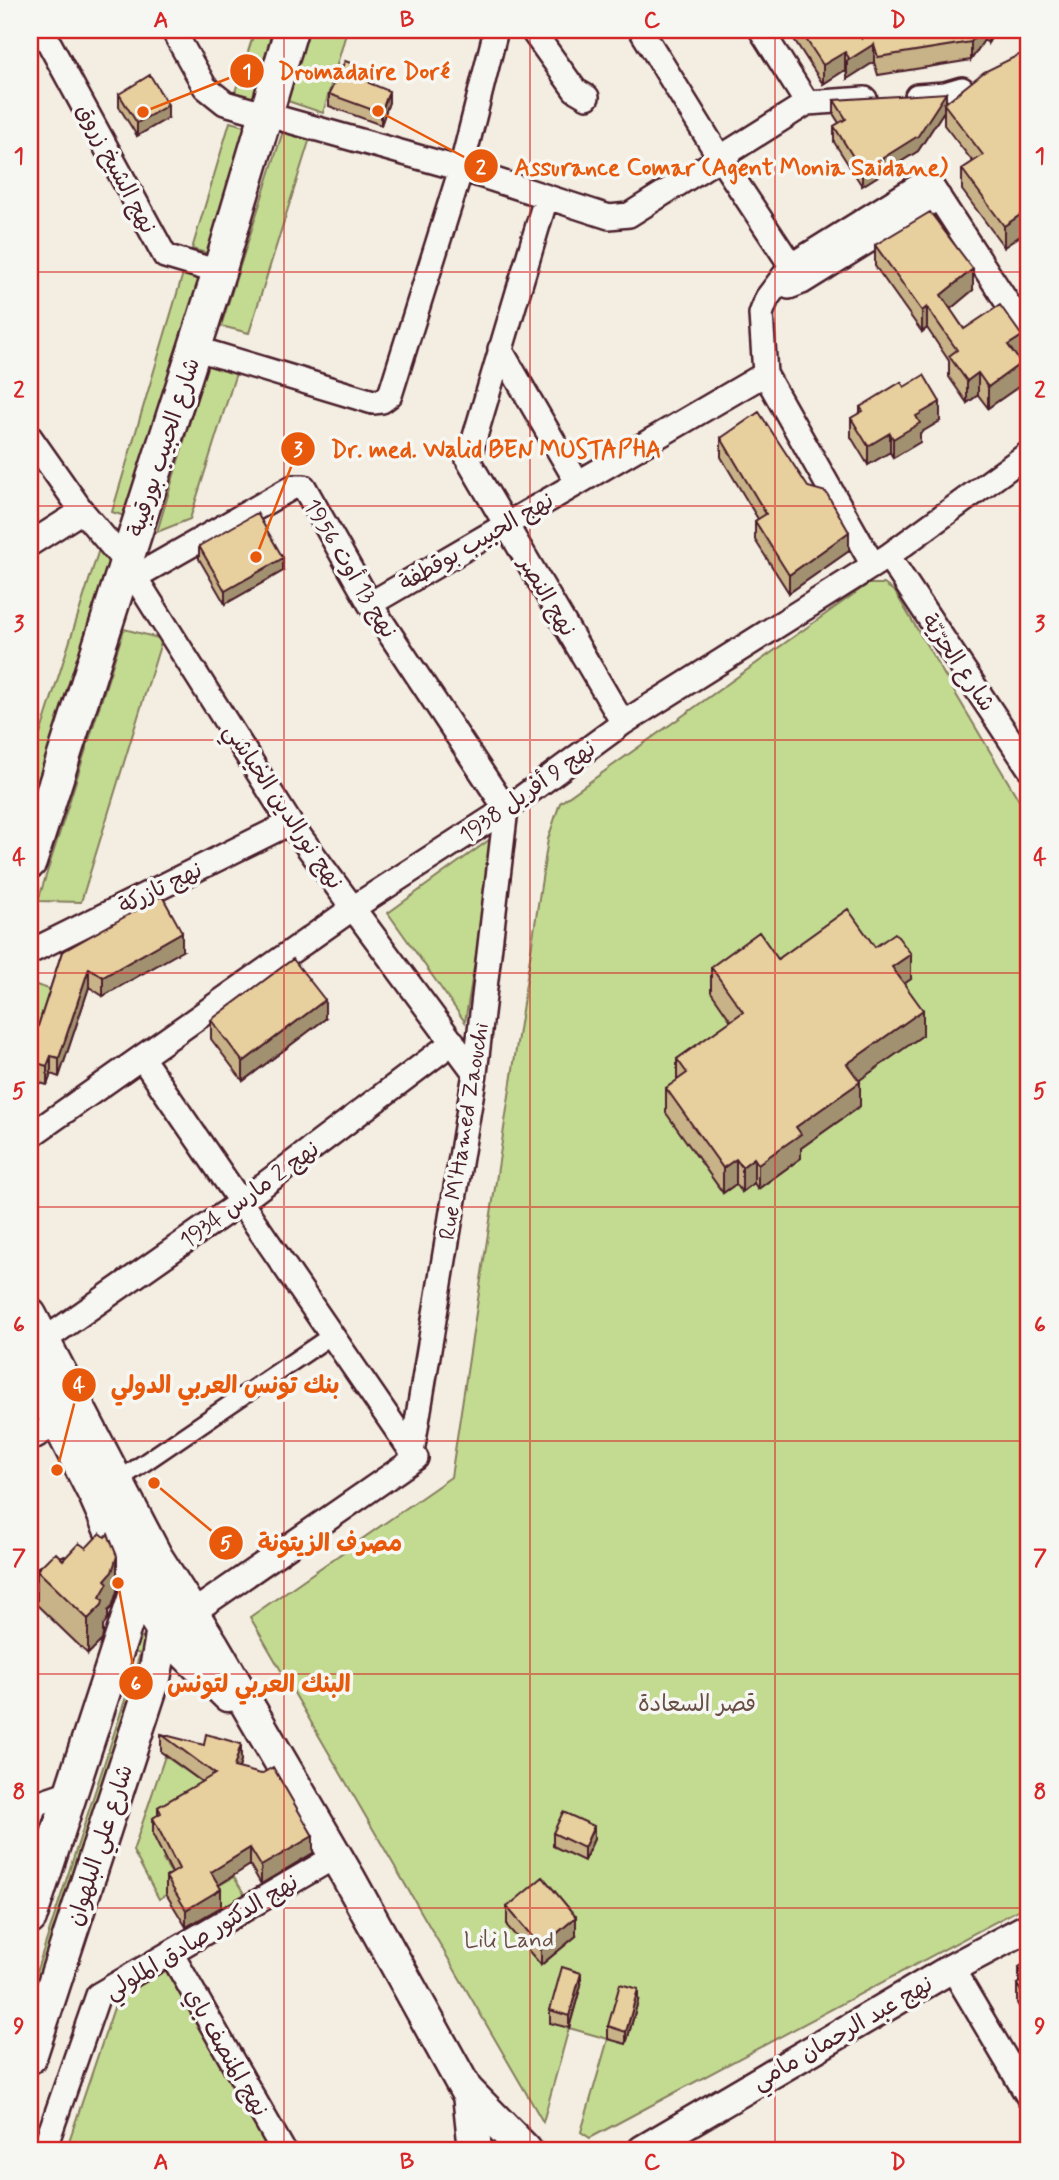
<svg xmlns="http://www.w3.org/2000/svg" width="1059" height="2180" viewBox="0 0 1059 2180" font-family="Mynerve,'Playpen Sans Arabic',sans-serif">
  <rect width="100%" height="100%" fill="#f3eee1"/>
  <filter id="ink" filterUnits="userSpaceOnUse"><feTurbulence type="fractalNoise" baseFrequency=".0143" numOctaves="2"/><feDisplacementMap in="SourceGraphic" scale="14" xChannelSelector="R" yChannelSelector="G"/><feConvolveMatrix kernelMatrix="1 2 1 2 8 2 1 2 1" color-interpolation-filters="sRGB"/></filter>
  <g filter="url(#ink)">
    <!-- green -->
    <path fill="#c3db91" stroke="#867d5e" stroke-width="2" d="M255 30H278L255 102 234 95Z
      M304 30H347L323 113 282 99Z
      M230 122 248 127 210 254 192 249Z
      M284 128 311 135 249 333 221 326Z
      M184 270 203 275 131 518 112 512Z
      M207 364 236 373 190 519 157 532Z
      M100 546 116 564 30 836V766Z
      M868 584H884L895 592 1029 817V1904L590 2138 581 2132 608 2039 569 2028 543 2122 250 1617 451 1477 548 839 560 803Z
      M124 629 162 639 81 902 38 901Z
      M496 835 465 1022 388 913Z
      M30 983 55 991 30 1070Z
      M145 1637 152 1644 30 2028V1991L140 1654 131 1651 135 1640Z
      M165 1756 202 1782 163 1860 170 1871 200 1854 209 1869 159 1899 133 1851Z
      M234 1877 246 1897 223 1911 211 1890Z
      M162 1965 269 2140 253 2150H66L119 1993Z"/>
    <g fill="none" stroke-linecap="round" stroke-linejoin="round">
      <!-- pedestrian casing -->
      <g stroke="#4a1f2b" stroke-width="21">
        <path id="pedestrian" d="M116 1482 332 1335"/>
      </g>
      <!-- minor casing -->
      <g stroke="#4a1f2b" stroke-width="28">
        <path id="minor" d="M42 30 165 256 219 272
          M173 30 205 87 225 103 461 169 609 217 629 215 807 103 865 99
          M532 30 575 90 587 97
          M641 30 720 158 802 282
          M761 30 807 103
          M917 96 945 94 962 89
          M546 198 468 460 623 723
          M789 287 802 282 939 197
          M194 348 373 402 382 401 390 395 461 169 496 30
          M500 349 577 482
          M30 437 82 511 126 563 290 823 475 1073
          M30 544 82 511
          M888 556 1029 768
          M873 565 765 374 761 314 767 298 792 265 925 182 930 184 1029 336
          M135 577 293 487H304L370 604 506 809 475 1073 412 1452
          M370 604 765 374
          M30 952 290 823
          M142 1058 416 1458 179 1622
          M30 1136 353 908 506 809 623 723 888 556 1029 453
          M43 1341 241 1202 453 1042
          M30 1439 60 1422
          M30 1585 63 1569
          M30 1819 35 1804 70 1792
          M171 1953 283 2150
          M952 1968 1029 2098
          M44 2150 98 1995 336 1856"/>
      </g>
      <!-- tertiary casing -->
      <g stroke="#4a1f2b" stroke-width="33">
        <path id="tertiary" d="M642 2150 952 1968 1029 1927"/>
      </g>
      <!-- secondary casing -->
      <g stroke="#4a1f2b" stroke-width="37">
        <path id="secondary" d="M30 862 219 272 291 30
          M30 1315 156 1557 213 1646 348 1877 466 2090 525 2150
          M30 1367 96 1497 137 1590 164 1632 228 1695
          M30 1918 137 1590
          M30 2057 154 1678C162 1641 168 1609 159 1572
          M469 2094 475 2150"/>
      </g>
      <!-- pedestrian -->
      <use href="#pedestrian" stroke="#f6f6f2" stroke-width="16"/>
      <!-- minor -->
      <use href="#minor" stroke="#f6f6f2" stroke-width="23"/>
      <!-- tertiary -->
      <use href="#tertiary" stroke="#f6f6f2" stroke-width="28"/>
      <!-- secondary -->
      <use href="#secondary" stroke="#f6f6f2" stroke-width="32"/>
    </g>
    <!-- wall -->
    <path fill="#c8b288" stroke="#4a1f2b" stroke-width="2" d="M788 30H855L862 39 868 30H996L988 43 984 40 971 60 878 75 874 62 847 79V74L845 70 823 84Z
      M1029 50 1004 247 962 190V169L973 162 944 125V111L918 151 862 186 834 142V126L839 123 834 115V100L946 102Z
      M373 83 372 84 389 102 381 125 329 106V94Z
      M119 94 168 118 137 136 119 107Z
      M875 245 973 290 950 309 964 329 1022 358 1019 360 1021 385 988 408 978 395 967 403 949 377V361L927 328 922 332 875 266Z
      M904 387 940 421 920 433V442L893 458 890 452 868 465 851 437V418L860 413V407Z
      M721 438 849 551 789 593 755 540V521L758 519 721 457Z
      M199 546 283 571 225 604 199 559Z
      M875 947 911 979 904 984 923 1035 859 1080 860 1106 801 1148V1158L758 1189 754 1183 742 1192 736 1184 723 1193 666 1113V1088L677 1081V1059L731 1021 711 992V967Z
      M182 951 103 996 89 987 59 1077 51 1074 47 1085 30 1080V1051L62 952Z
      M325 1019 243 1081 211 1039V1020Z
      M63 1560 117 1591 112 1607 108 1611V1618L103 1626V1634L102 1640 88 1654 37 1605V1570Z
      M161 1734 241 1761 239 1768 313 1853 261 1884 250 1865 218 1885 221 1907 186 1927 166 1894V1877L172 1873 153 1835V1818L158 1815V1807L202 1782 161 1752Z
      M553 1833 594 1839 584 1861 553 1846Z
      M507 1907 576 1936 541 1965 507 1926Z
      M1029 1961V2025L1017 2003V1984L1019 1983V1967Z
      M581 1985 569 2028 550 2023V2010Z
      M638 2001 626 2044 608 2039V2026Z"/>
    <!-- shaded-wall -->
    <path fill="#a2916f" stroke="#4a1f2b" stroke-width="2" d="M979 30H984V40L971 60V42Z
      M988 30H996L988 43Z
      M874 44V62L847 79V61Z
      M845 52V70L823 84V65Z
      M373 71V83L369 94V83Z
      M389 91V102L381 125V113Z
      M946 93V106L944 104V111L918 151 862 186V171Z
      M168 105V118L137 136V123Z
      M1029 209V230L1004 247V226Z
      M973 269V290L941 317V295Z
      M927 307V328L922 332V311Z
      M1022 336V358L1008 367V345Z
      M1021 363V385L988 408V387Z
      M978 373V395L967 403V381Z
      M940 402V421L920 433V442L893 458V439L916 416Z
      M890 433V452L868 465V446Z
      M849 532V551L789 593V575Z
      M283 558V571L225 604V591Z
      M182 932V951L103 996V977Z
      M911 954V979L892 992V967Z
      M89 968V987L59 1077V1058Z
      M325 1000V1019L243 1081V1062Z
      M923 1010V1035L847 1089V1064Z
      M51 1056V1074L47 1085V1066Z
      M860 1082V1106L801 1148V1158L758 1189V1164L796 1127Z
      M754 1158V1183L742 1192V1167Z
      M736 1159V1184L723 1193V1168Z
      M117 1556V1591L112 1607 108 1611V1618L103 1626V1634L102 1640 88 1654V1619L100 1597 105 1580Z
      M241 1744V1761L234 1784V1767Z
      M594 1826V1839L584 1861V1848Z
      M313 1836V1853L261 1884V1866Z
      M250 1848V1865L211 1890V1872Z
      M221 1889V1907L186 1927V1910Z
      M576 1917V1936L541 1965V1947Z
      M581 1973V1985L569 2028V2016Z
      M638 1989V2001L626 2044V2032Z"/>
    <!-- building -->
    <path fill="#e8cf9e" stroke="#4a1f2b" stroke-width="2" d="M800 30H855L862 39 868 30H979L971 42 878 57 874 44 847 61 849 58 845 52 823 65Z
      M1029 50V209L1004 226 962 169 983 155 944 104 984 72Z
      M345 61 373 71 369 83 389 91 381 113 329 94Z
      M150 75 168 105 137 123 119 94Z
      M946 93 918 136 862 171 834 126 846 119 834 100Z
      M930 212 973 269 941 295 964 329 1000 305 1022 336 1008 345 1021 363 988 387 978 373 967 381 949 356 957 350 927 307 922 311 875 245Z
      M924 375 940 402 916 416 920 423 893 439 890 433 868 446 851 418 863 411 860 407 901 382 904 387Z
      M759 412 808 487 826 492 849 532 789 575 755 521 766 514 721 438Z
      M257 513 283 558 225 591 199 546Z
      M162 896 182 932 103 977 89 968 59 1058 51 1056 47 1066 30 1061V1051L62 952Z
      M848 909 875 947 895 933 911 954 892 967 923 1010 847 1064 860 1082 796 1127 801 1134 758 1164 754 1158 742 1167 736 1159 723 1168 666 1088 687 1073 677 1059 743 1012 711 967 759 932 778 959Z
      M293 959 325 1000 243 1062 211 1020Z
      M100 1533 105 1537 108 1534 117 1556 112 1572 105 1580 108 1583 100 1597 103 1600 102 1605 88 1619 37 1570 51 1556 56 1553 63 1560 79 1543 86 1548Z
      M161 1734 204 1745 206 1734 241 1744 234 1767 261 1774 273 1767 313 1836 261 1866 250 1848 211 1872 221 1889 186 1910 166 1877 179 1869 153 1818 161 1813 158 1807 215 1774Z
      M563 1812 594 1826 584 1848 553 1833Z
      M543 1877 576 1917 541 1947 507 1907Z
      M1029 1961V2006L1017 1984 1026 1979 1019 1967Z
      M562 1967 581 1973 569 2016 550 2010Z
      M620 1984 638 1989 626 2032 608 2026Z"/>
  </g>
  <!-- grid -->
  <path fill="none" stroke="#d62828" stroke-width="2" stroke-opacity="0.55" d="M284 30V2150M530 30V2150M775 30V2150M30 272H1029M30 506H1029M30 740H1029M30 973H1029M30 1207H1029M30 1441H1029M30 1674H1029M30 1908H1029"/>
  <g text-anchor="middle" stroke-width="7" stroke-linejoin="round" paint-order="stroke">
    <!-- street labels -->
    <g font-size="23" fill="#4a1f2b" stroke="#f6f6f2">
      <text transform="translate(117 168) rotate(62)" y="8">نهج الشيخ زروق</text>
      <text transform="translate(163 447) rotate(-72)" y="8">شارع الحبيب بورقيبة</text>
      <text transform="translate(476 541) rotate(-30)" y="8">نهج الحبيب بوقطفة</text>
      <text transform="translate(351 568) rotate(59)" y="8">نهج 13 أوت 1956</text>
      <text transform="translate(548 596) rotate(59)" y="8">نهج النصر</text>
      <text transform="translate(959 662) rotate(56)" y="8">شارع الحرّيّة</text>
      <text transform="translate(527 791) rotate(-35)" y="8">نهج 9 أفريل 1938</text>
      <text transform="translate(284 806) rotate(56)" y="8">نهج نورالدين الخياشي</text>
      <text transform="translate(160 887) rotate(-26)" y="8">نهج تازركة</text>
      <text transform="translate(463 1131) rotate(-81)" y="8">Rue M'Hamed Zaouchi</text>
      <text transform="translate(249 1194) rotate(-36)" y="8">نهج 2 مارس 1934</text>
      <text transform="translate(99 1845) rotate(-72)" y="8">شارع علي البلهوان</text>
      <text transform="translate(201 1936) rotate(-31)" y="8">نهج الدكتور صادق الملولي</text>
      <text transform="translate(842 2032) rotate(-30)" y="8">نهج عبد الرحمان مامي</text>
      <text transform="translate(227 2052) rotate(60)" y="8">نهج المنصف باي</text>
    </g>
    <!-- park labels -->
    <g font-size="23" fill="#684e44" stroke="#f6f6f2">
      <text x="697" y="1711">قصر السعادة</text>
      <text x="509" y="1947">Lili Land</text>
    </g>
  </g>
  <!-- callouts -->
  <path fill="none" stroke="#e8590c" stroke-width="2.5" d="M143 112L247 71M378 111L481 166M256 557L298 449M57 1470L79 1385M154 1483L226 1543M118 1583L136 1683"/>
  <g fill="#e8590c" stroke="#f6f6f2" stroke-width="2.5">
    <circle cx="143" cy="112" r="7"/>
    <circle cx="378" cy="111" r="7"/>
    <circle cx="256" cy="557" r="7"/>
    <circle cx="57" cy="1470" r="7"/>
    <circle cx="154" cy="1483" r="7"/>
    <circle cx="118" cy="1583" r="7"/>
    <circle cx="247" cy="71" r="18"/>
    <circle cx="481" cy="166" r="18"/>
    <circle cx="298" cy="449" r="18"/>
    <circle cx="79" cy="1385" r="18"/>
    <circle cx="226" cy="1543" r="18"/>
    <circle cx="136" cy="1683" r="18"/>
  </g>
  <g font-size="21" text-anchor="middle" font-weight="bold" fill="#fff">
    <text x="247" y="78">1</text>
    <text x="481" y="174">2</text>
    <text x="298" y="456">3</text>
    <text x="79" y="1392">4</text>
    <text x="226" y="1550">5</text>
    <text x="136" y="1690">6</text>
  </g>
  <g font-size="24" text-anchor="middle" font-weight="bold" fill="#e8590c" stroke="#f6f6f2" stroke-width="7" stroke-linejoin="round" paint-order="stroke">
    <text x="364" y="79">Dromadaire Doré</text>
    <text x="731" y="175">Assurance Comar (Agent Monia Saidane)</text>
    <text x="496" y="457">Dr. med. Walid BEN MUSTAPHA</text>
    <text x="225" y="1393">بنك تونس العربي الدولي</text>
    <text x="330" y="1551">مصرف الزيتونة</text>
    <text x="259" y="1692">البنك العربي لتونس</text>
  </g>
  <!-- margin -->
  <rect width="1059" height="2180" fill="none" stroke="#f6f6f2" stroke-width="77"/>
  <rect x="38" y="38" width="982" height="2104" fill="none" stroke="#d62828" stroke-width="2.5"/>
  <g font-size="23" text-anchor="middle" font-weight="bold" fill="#d62828">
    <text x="161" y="27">A</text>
    <text x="407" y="27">B</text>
    <text x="652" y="27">C</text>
    <text x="898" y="27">D</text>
    <text x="19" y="163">1</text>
    <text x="1040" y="163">1</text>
    <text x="19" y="397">2</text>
    <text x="1040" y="397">2</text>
    <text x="19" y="631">3</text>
    <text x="1040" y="631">3</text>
    <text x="19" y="864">4</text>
    <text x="1040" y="864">4</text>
    <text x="19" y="1098">5</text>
    <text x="1040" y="1098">5</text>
    <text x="19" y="1332">6</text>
    <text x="1040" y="1332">6</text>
    <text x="19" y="1565">7</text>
    <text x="1040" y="1565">7</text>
    <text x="19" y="1799">8</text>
    <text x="1040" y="1799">8</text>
    <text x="19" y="2033">9</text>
    <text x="1040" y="2033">9</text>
    <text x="161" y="2169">A</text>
    <text x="407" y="2169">B</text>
    <text x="652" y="2169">C</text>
    <text x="898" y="2169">D</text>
  </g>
</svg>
